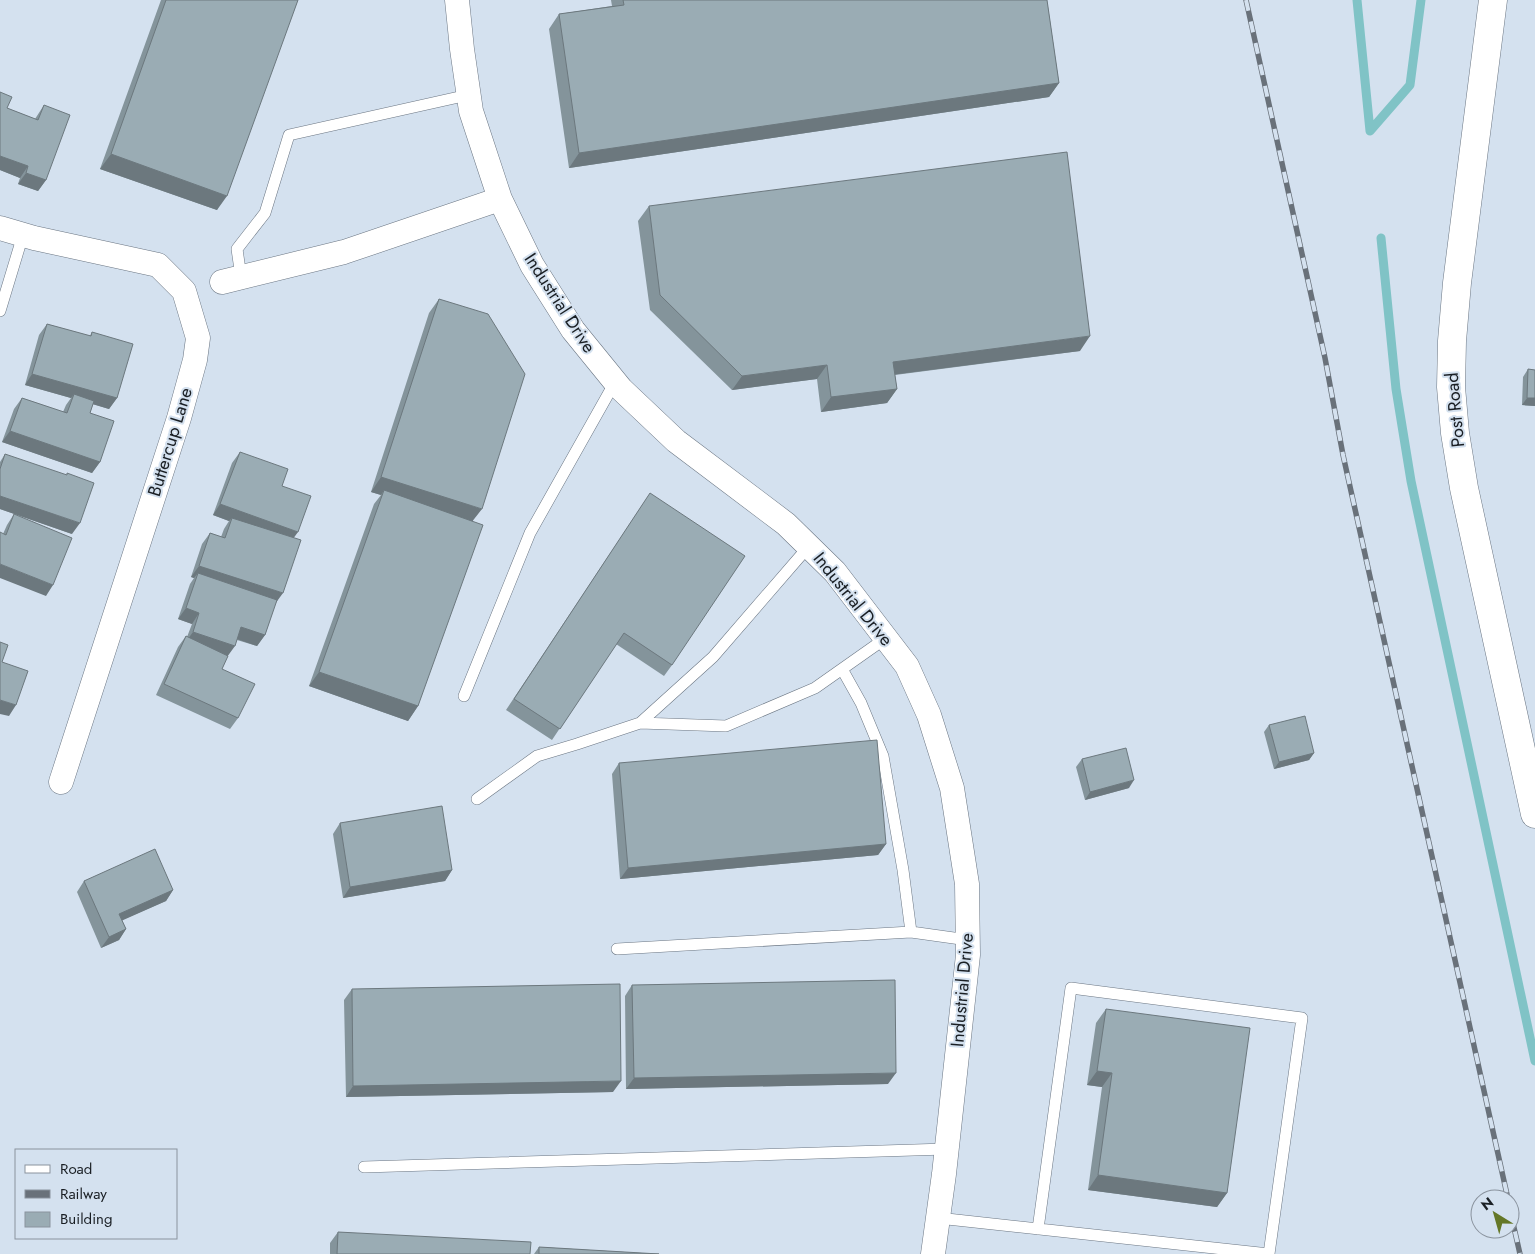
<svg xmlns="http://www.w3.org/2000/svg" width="1535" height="1254" viewBox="0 0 1535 1254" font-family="Jost,sans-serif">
  <rect width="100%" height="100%" fill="#d4e1ef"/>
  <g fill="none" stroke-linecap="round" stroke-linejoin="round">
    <!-- stream -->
    <path stroke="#80c3c6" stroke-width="9" d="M1357 0 1370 131
      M1370 131 1410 85 1421 0
      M1381 238 1396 389 1411 481 1535 1061"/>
    <!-- service casing -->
    <g stroke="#6b7683" stroke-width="12">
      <path id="service" d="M241 277 237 249 265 213 289 135 468 95
        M0 311 23 235
        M842 669 861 703 883 756 903 870 911 932
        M464 696 530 533 615 382
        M640 723 726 726 815 688 886 638
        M477 799 537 756 577 744 640 723 713 657 809 546
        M617 949 911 932 968 940
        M364 1167 946 1149
        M938 1218 1269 1254 1302 1018 1071 988 1038 1229"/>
    </g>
    <!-- minor casing -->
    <g stroke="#6b7683" stroke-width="25">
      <path id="minor" d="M457 0 462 49 471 111 500 199 532 265 573 330 621 389 676 441 786 524 835 572 907 666 929 715 952 788 967 884 968 955 944 1174 933 1254
        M0 228 34 238 158 265 184 291 198 338 195 360 179 418 61 782
        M222 282 344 252 500 199"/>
    </g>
    <!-- tertiary casing -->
    <g stroke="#6b7683" stroke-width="29">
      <path id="tertiary" d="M1493 0 1457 283 1452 341 1451 387 1455 433 1464 488 1535 814"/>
    </g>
    <!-- service -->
    <use href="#service" stroke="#fff" stroke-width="11"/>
    <!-- minor -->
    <use href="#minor" stroke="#fff" stroke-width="24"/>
    <!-- tertiary -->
    <use href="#tertiary" stroke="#fff" stroke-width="28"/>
    <!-- rail casing -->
    <g stroke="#69717a" stroke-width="5.5">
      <path id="rail" d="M1246 0 1325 358 1343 455 1508 1199
        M1510 1210 1520 1254"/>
    </g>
    <!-- rail -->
    <use href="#rail" stroke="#d4e1ef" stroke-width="4" stroke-dasharray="11" stroke-linecap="butt"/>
  </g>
  <!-- wall -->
  <path fill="#84949b" d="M161 0H298L217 210 100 169Z
    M611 0H1047L1059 83 1049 97 569 168 549 29 559 14 612 6Z
    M0 92 7 108 35 119 44 105 46 180 38 191 18 184 20 178 0 170Z
    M649 206 1080 351 895 375 897 389 887 403 821 412 817 379 732 390 650 310 638 221Z
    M439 299 473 521 418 706 408 721 309 686 374 504 381 495 371 492 429 313Z
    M47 324 90 336 92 332 117 398 109 409 93 404 90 413 100 462 92 473 2 442 14 409 22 398 63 412 66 405 71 398 25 385 39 335Z
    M1528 369 1535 370V406L1522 405 1523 377Z
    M240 452 282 486 294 538 275 604 265 635 257 646 237 640 228 655 222 669 238 718 230 729 156 695 178 647 186 636 187 637 192 624 178 619 190 584 194 578 191 577 202 544 210 533 221 537 224 529 229 521 213 515 232 463Z
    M5 454 72 534 0 509V462Z
    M643 504 672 665 664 676 616 644 552 740 506 710Z
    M14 514 46 596 3 534 7 525Z
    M1269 725 1314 753 1309 760 1274 769 1264 732Z
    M1082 759 1129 788 1085 800 1076 767Z
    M619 763 886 844 878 855 620 879 612 774Z
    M340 823 452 870 445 881 343 898 333 834Z
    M84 881 173 890 166 901 122 920 126 929 119 940 101 948 77 892Z
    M632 985 888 1084 626 1089 625 996Z
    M352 989 613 1092 346 1097 344 1000Z
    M1106 1009 1227 1193 1217 1207 1088 1190 1102 1087 1087 1085 1096 1023Z
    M338 1232 530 1254H330V1243Z
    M539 1247 659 1254H534Z"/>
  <!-- shaded-wall -->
  <path fill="#6c787e" d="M1059 83 1049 97 569 168 579 153Z
    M111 154 227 196 217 210 100 169Z
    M0 156 28 166 20 178 0 170Z
    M26 173 46 180 38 191 18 184Z
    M1090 336 1080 351 883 376 893 362Z
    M827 365 817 379 732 390 742 376Z
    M32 374 117 398 109 409 72 398 74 394 71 398 25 385Z
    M897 389 887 403 821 412 831 397Z
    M1527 398H1535V406L1522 405Z
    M10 431 100 462 92 473 2 442Z
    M381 477 482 509 471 523 384 490 381 495 371 492Z
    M0 496 80 523 72 534 0 509Z
    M220 504 298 532 290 543 232 518 229 521 213 515Z
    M0 564 53 585 46 596 0 578Z
    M199 566 283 593 275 604 198 573 194 578 191 577Z
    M186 608 199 613 192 624 178 619Z
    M241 627 265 635 257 646 234 638Z
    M193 632 235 646 227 657 185 643Z
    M319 672 418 706 408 721 309 686Z
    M0 700 16 705 9 716 0 714Z
    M1314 753 1309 760 1274 769 1279 762Z
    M1134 780 1129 788 1085 800 1090 792Z
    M886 844 878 855 620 879 628 868Z
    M452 870 445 881 343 898 350 887Z
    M173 890 166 901 112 925 119 914Z
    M126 929 119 940 101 948 109 937Z
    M1097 1071 1112 1073 1102 1087 1087 1085Z
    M896 1073 888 1084 626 1089 634 1078Z
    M621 1081 613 1092 346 1097 353 1086Z
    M1098 1175 1227 1193 1217 1207 1088 1190Z"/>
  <!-- building -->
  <path fill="#9aacb4" stroke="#6c787e" d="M166 0H298L227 196 111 154Z
    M623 0H1047L1059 83 579 153 559 14 624 5Z
    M0 92 12 97 7 108 38 120 44 105 70 115 46 180 26 173 28 166 0 156Z
    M1067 152 1090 336 893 362 897 389 831 397 827 365 742 376 660 295 649 206Z
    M439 299 488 314 525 374 482 509 381 477Z
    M47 324 91 336 92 332 133 344 117 398 32 374Z
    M1528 369 1535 370V398H1527Z
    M74 394 94 401 90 413 114 421 100 462 10 431 22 398 67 413Z
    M240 452 288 469 282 486 311 496 298 532 220 504Z
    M5 454 67 475V473L94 483 80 523 0 496V469Z
    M384 490 483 525 418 706 319 672Z
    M650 493 745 556 672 665 624 633 560 729 514 699Z
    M14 514 72 538 53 585 0 564V532L6 535Z
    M232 518 301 540 283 593 199 566 210 533 225 538Z
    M198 573 277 600 265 635 241 627 235 646 193 632 199 613 186 608Z
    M186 636 228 656 222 669 255 684 238 718 164 684Z
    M0 642 8 645 2 662 28 671 16 705 0 700Z
    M1305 716 1314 753 1279 762 1269 725Z
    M877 740 886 844 628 868 619 763Z
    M1126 748 1134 780 1090 792 1082 759Z
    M442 806 452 870 350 887 340 823Z
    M155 849 173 890 119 914 126 929 109 937 84 881Z
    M895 980 896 1073 634 1078 632 985Z
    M620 984 621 1081 353 1086 352 989Z
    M1106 1009 1250 1028 1227 1193 1098 1175 1112 1073 1097 1071Z
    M338 1232 531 1242 530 1254H337Z
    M539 1247 659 1254H539Z"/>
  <g text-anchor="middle" stroke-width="4" stroke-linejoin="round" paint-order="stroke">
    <!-- street labels -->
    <g font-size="18" fill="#1a1f24" stroke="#d4e1ef">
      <text transform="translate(560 303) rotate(57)" y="6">Industrial Drive</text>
      <text transform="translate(1455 410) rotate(-95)" y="6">Post Road</text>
      <text transform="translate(170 442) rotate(-73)" y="6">Buttercup Lane</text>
      <text transform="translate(853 599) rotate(51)" y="6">Industrial Drive</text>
      <text transform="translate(962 990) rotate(-85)" y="6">Industrial Drive</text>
    </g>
  </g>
  <!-- legend -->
  <rect x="15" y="1149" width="162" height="90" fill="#d4e1ef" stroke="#8a939e"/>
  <rect x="25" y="1165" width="25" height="8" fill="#ffffff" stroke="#8a939e"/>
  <text x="60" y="1174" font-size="15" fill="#1a1f24">Road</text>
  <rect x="25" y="1190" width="25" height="8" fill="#69717a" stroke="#8a939e"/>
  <text x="60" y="1199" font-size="15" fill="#1a1f24">Railway</text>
  <rect x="25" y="1212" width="25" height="15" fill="#9aacb4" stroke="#8a939e"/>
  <text x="60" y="1224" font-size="15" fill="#1a1f24">Building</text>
  <!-- north arrow -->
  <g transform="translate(1495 1214) rotate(323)"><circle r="24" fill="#d4e1ef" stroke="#8a939e"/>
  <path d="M0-4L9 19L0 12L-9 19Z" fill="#647727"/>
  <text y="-8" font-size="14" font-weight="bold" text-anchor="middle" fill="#1a1f24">N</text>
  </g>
</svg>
